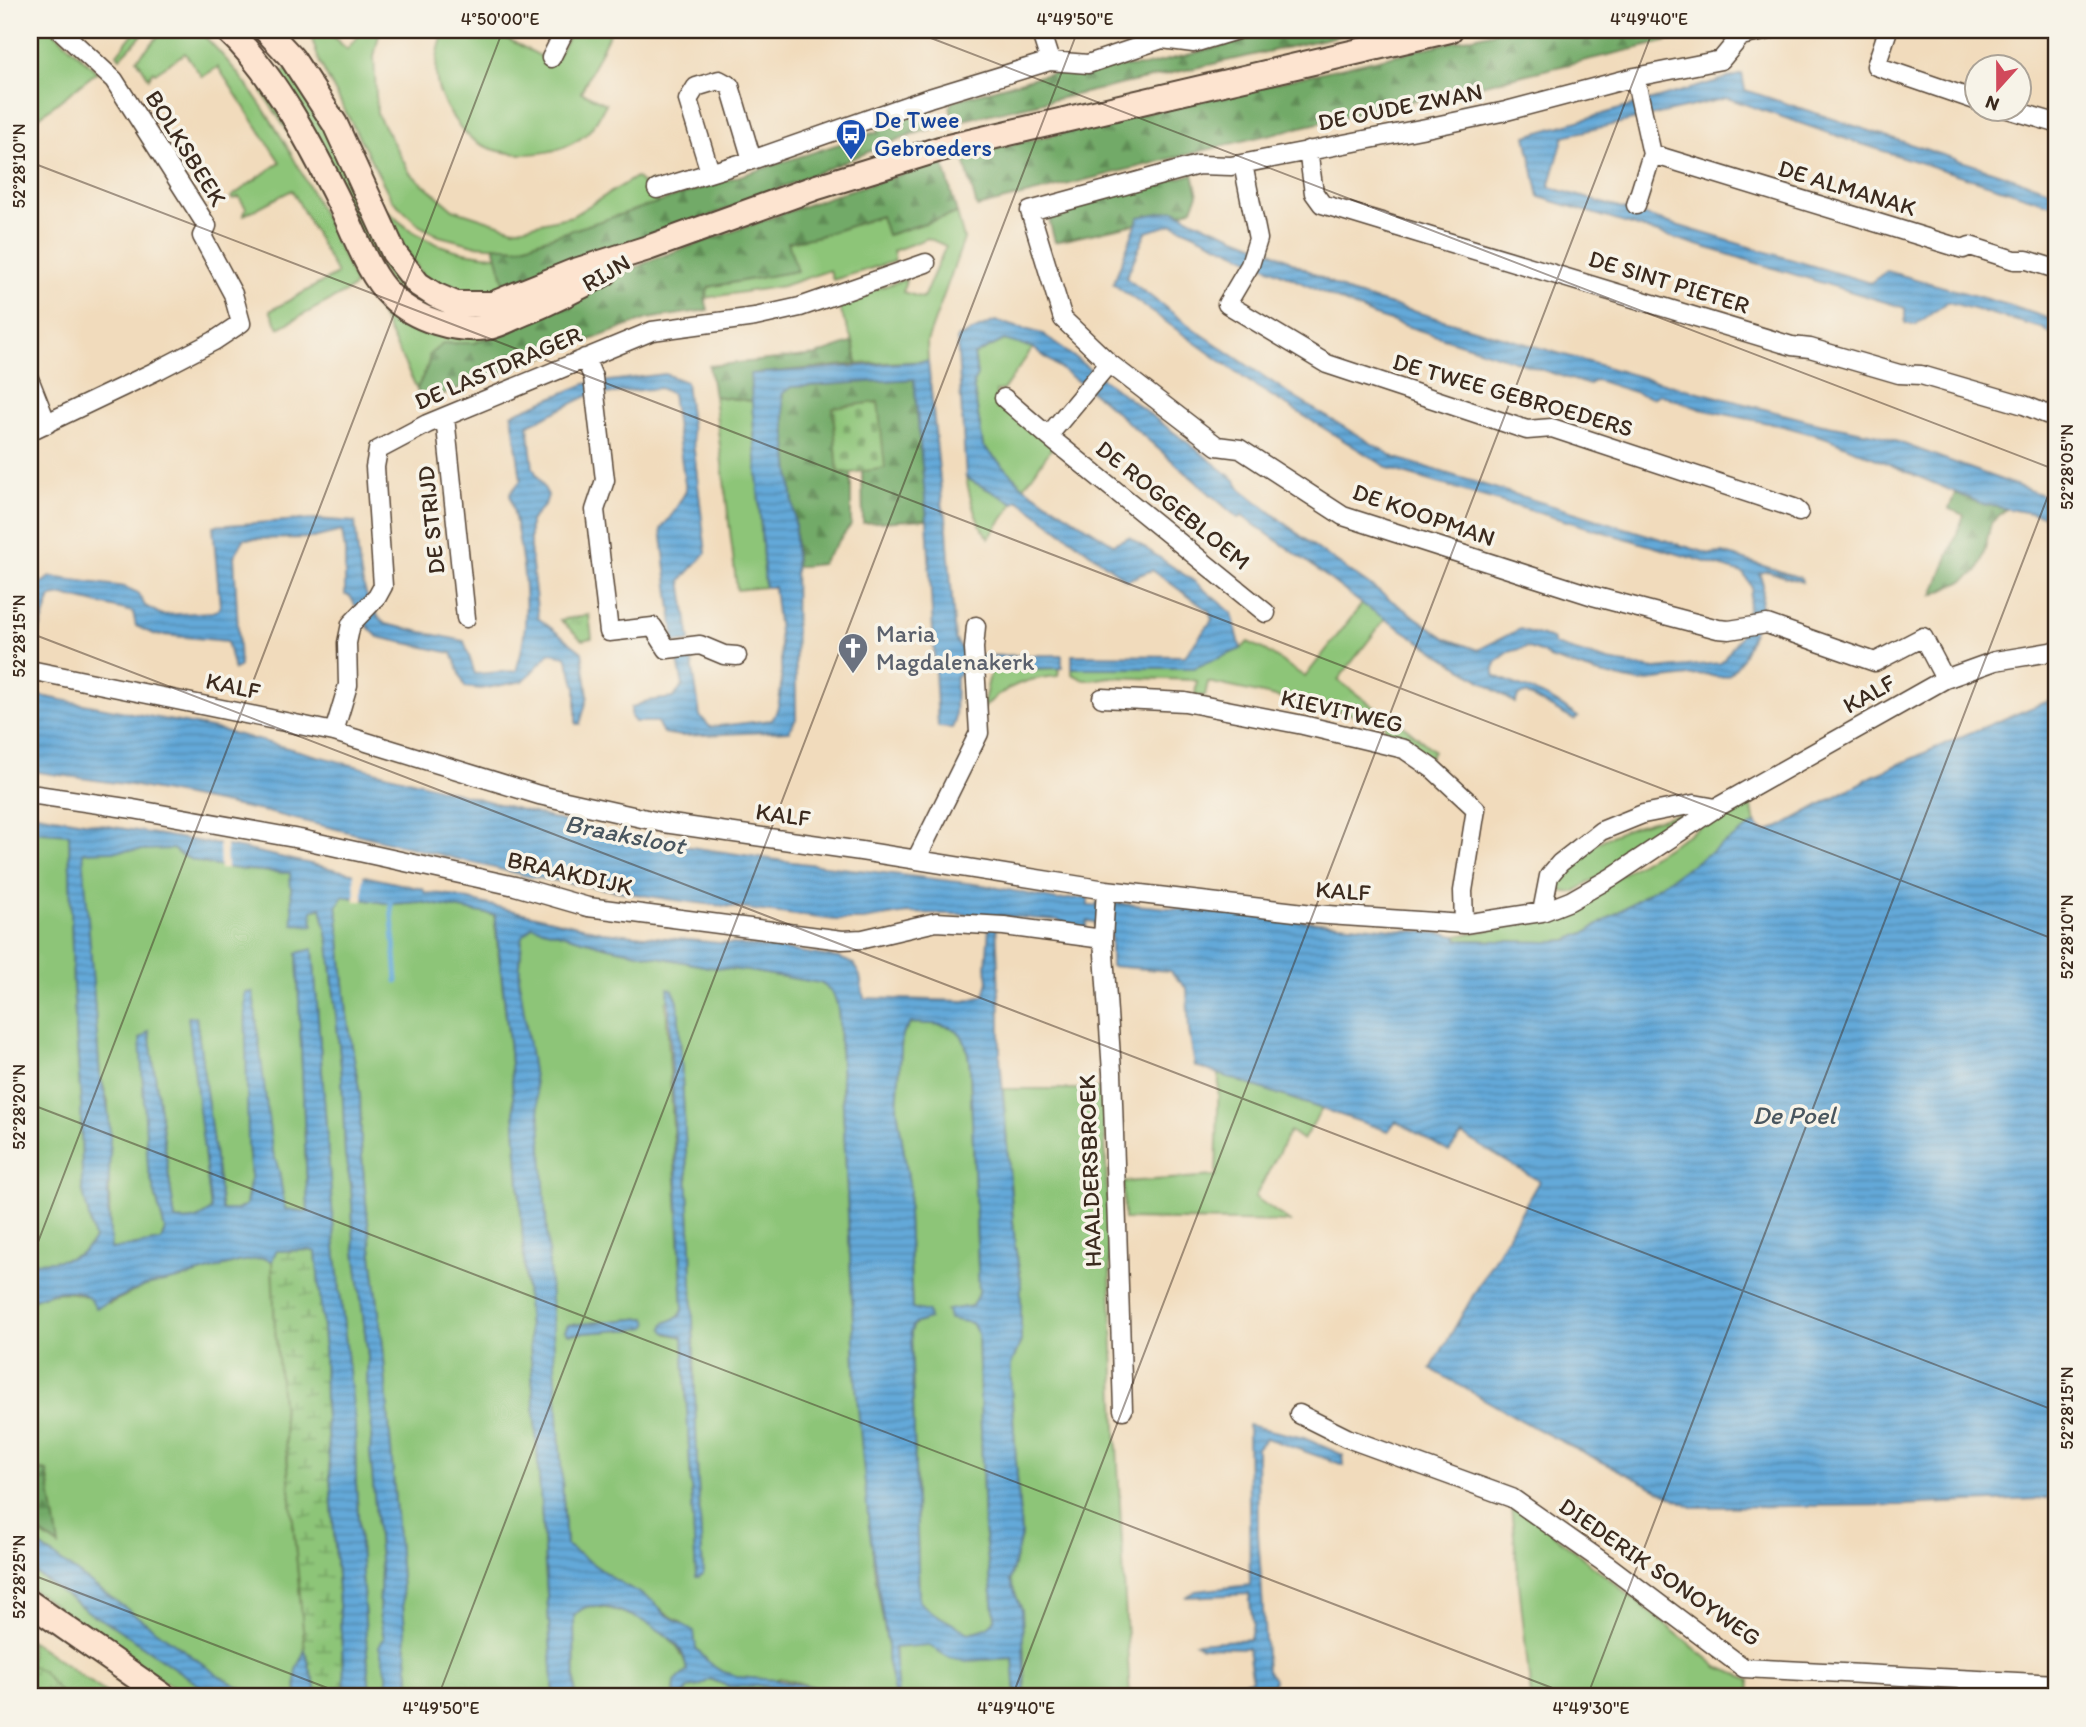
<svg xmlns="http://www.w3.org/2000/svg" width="2086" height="1727" viewBox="0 0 2086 1727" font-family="Itim,sans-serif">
  <defs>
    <pattern id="forest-firs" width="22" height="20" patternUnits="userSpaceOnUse" patternTransform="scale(1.75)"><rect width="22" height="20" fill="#72aa68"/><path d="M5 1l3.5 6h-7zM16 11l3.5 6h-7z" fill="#5f8b55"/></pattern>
    <pattern id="wetland-marsh" width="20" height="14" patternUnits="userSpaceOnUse" patternTransform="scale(1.75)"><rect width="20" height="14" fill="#8dc578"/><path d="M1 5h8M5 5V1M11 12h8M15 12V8" fill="none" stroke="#74a062"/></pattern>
    <pattern id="cemetery-stones" width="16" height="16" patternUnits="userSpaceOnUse" patternTransform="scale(1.75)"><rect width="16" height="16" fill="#8dc578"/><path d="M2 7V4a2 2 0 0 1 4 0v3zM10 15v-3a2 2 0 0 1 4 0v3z" fill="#74a062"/></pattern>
    <pattern id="park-tufts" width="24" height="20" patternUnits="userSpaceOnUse" patternTransform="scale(1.75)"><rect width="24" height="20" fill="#8dc578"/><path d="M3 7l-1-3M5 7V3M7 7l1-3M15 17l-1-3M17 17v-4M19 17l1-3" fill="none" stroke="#74a062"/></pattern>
    <pattern id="water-rules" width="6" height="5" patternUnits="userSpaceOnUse" patternTransform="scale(1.75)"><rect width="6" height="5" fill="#63a9d9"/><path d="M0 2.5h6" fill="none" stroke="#538aaf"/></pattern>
  </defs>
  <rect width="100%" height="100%" fill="#f7f3e8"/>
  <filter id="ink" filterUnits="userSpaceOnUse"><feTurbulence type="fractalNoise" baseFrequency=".0143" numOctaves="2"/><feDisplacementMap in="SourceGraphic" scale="14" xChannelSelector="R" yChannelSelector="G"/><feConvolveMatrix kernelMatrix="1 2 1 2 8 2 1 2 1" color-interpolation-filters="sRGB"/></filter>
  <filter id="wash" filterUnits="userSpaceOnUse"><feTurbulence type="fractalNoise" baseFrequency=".00686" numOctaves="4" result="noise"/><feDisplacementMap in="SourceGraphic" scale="28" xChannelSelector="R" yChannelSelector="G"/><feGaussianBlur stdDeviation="1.57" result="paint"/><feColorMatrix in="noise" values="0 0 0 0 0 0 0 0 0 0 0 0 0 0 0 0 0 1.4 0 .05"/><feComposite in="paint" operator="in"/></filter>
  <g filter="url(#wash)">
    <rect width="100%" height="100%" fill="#f1dbbc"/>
    <!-- grass -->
    <path fill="#8dc578" stroke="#64784b" stroke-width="2" fill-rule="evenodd" d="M30 30H52L97 72 30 124Z
      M136 30H147L120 58 117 54Z
      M164 30H198C271 99 313 193 355 282L353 288 279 328 270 311 337 274 292 190 244 215 246 208 239 197 232 199 231 197 280 162 218 67 202 77 185 53 155 73 153 71 149 78 137 59Z
      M309 30H325L347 49 363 30H380L374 57 377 114 410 173 453 209 514 229 572 216 636 177 644 185 651 182 658 203 517 248 474 245 439 236 420 226 392 200 320 63Z
      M444 30 453 34 456 30H490L554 63 572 30H611L581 92 606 104C600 114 594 128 585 135 558 157 509 160 478 143 461 134 440 102 437 82 434 64 439 47 444 30Z
      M288 68 451 319 392 287 274 79Z
      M264 88 399 309 512 328 475 343H444L430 354 428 365 417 389 302 154 262 92Z
      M387 210C418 242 454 254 497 256L507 293 459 296 415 271Z
      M957 213 964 239 927 342 928 361 857 364 854 345 837 302 906 279 903 292 923 298 946 246 928 238 893 251 895 261 833 280 830 270 783 286 705 298 709 287 796 271 788 242 819 236 881 216 888 235Z
      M1005 340 1033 348 1003 390 996 391V396L1054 445 1024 487 983 446 973 383 977 375 974 355Z
      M714 396 752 401 765 587 737 590Z
      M966 478 1014 503 989 538C974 521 971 499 966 478Z
      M1362 604 1386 618 1338 680 1382 713 1380 720 1208 682 1205 696 1195 695 1197 681 1192 680 1110 677 1091 680H1084L1072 674V668H1194L1241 649 1248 642 1265 650 1305 677Z
      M1059 668 1058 676C1028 678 1003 686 982 710L991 670Z
      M1392 716 1434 751 1429 758 1404 740 1383 734 1387 717Z
      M1750 797 1755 824 1587 932 1567 940 1548 942 1458 940 1456 936 1527 923 1564 909Z
      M1696 810 1699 814 1574 892C1564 893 1560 892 1555 882 1588 834 1643 823 1696 810Z
      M30 831 69 833 73 987 81 1104 82 1187 94 1239C80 1263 55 1260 30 1263Z
      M122 849H173C194 869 260 871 290 873L312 910 321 907 329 943 342 1077 345 1156 351 1186 354 1242 368 1357 367 1379 372 1429 370 1451 381 1570 379 1613 384 1638 380 1647 387 1674V1697H370L356 1484 355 1424 335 1247 313 950 297 953 308 1212 285 1209 279 1171 272 1149 248 1145 251 1177 246 1205 237 1210H222L196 1017H189L211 1210C199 1220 190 1222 175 1220L149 1032 148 1168 165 1230 161 1241 110 1250 108 1101 100 1076 82 852Z
      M342 896 391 904 420 902 494 915 510 1051 554 1697H412L408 1668 383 1346 367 1213 361 1145 360 1095 347 1015 337 906Z
      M531 925 608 947 709 967 748 971 820 983C843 993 838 1021 840 1043L856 1385 875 1575 887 1643V1659L895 1697H831L830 1690 826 1687 819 1688 780 1678 775 1680 738 1677 721 1671 710 1664 696 1648 681 1622 665 1613 653 1601 614 1579 566 1545 543 1179 519 979 522 937ZM666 1001H678L691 1247 697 1463 703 1574 696 1576 683 1337 668 1334 665 1323 679 1317 683 1309ZM645 1318 637 1329 569 1334 565 1331 568 1325Z
      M911 1023C954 1025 966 1023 970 1070L979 1292 972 1306 947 1311 972 1323 978 1334 984 1529 995 1618C991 1629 980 1630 969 1633L928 1610 919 1601 911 1332 914 1324 928 1319 912 1309 908 1214 910 1190 897 1108 902 1034Z
      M1219 1074 1322 1109 1303 1140 1290 1131 1255 1197 1290 1222 1124 1219 1123 1182 1216 1176Z
      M1003 1089H1103L1116 1427 1130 1697H1025L1022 1610 1010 1581 1021 1535 1011 1386V1365L1021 1341V1280L1015 1246Z
      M263 1258 272 1261 275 1327 305 1650 296 1670 297 1697H256L218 1675 30 1539V1526L58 1546 47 1471 30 1469V1301C59 1286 80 1293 109 1304L145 1286 182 1278 238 1262Z
      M1511 1507 1535 1519 1718 1667 1750 1679 1749 1697H1531Z
      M30 1569 94 1616 112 1625 216 1697H187L30 1588Z
      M592 1606C628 1610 681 1630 687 1671L675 1682 674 1697H575L574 1616 581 1608Z
      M30 1640 112 1697H30Z
      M911 1645H928L950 1658 965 1661 1014 1658 1016 1697H898L894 1648Z
      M710 1679 730 1687 761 1686 817 1694 821 1697H683L688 1688 700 1686Z"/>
    <!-- forest -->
    <path fill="url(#forest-firs)" stroke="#566a43" stroke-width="2" d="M1285 30H1365L954 122 950 106 953 101 1040 76 1079 68 1144 66Z
      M1503 30H1715L1246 140 977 207 963 156Z
      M930 108 935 128 907 136 751 200 507 293 494 246 517 248 879 131 877 125 884 122 886 128 899 124 898 118Z
      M943 162 957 213 887 235 881 216 819 236 788 242 797 271 709 287 705 298 708 310 647 319 438 396 423 406 417 389 428 365 430 354 444 343H475L512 328 547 309 654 259 844 192Z
      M1193 174 1198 195 1192 208 1182 213 1174 210 1139 217 1136 224 1055 242 1047 212Z
      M853 342 857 364 751 374 752 401 714 396 709 366 816 355Z
      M914 379 927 519 863 523 862 471 884 468 878 402 833 408 838 472 851 473V525L821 564 796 567 795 524 782 393 791 387Z
      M1955 493 1983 504 2006 509 1991 523 1982 561 1977 572 1963 581 1933 595 1964 515 1949 509Z
      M30 1469 47 1471 59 1546 30 1526Z"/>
    <!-- wetland -->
    <path fill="url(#wetland-marsh)" stroke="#64784b" stroke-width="2" d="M310 1250 316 1252 324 1340 325 1403 345 1691 343 1697H318L305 1650 275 1327 272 1261 276 1251Z"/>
    <!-- cemetery -->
    <path fill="url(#cemetery-stones)" stroke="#64784b" stroke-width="2" d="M878 402 885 468 851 473 838 472 833 408Z"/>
    <!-- park -->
    <path fill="url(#park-tufts)" stroke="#64784b" stroke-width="2" d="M589 615 592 638 582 640 560 620Z
      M30 1665 42 1671 64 1697H30Z"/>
    <!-- water -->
    <path fill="url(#water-rules)" stroke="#4f6a7c" stroke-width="2" fill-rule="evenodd" d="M1742 74 1745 90 2056 192V206L1849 140 1727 98 1564 136 1549 187 1870 283 1887 271 2008 305 2056 321V338L2042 328 1948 302 1915 325 1905 323V308L1539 197 1526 136Z
      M1174 210 1193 220 1271 251 1350 293 1637 376 1818 423 1879 435 2056 500V518L1983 504 1827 438 1783 426 1700 409 1660 394 1653 398 1596 380 1589 385 1372 315 1173 224 1146 232 1126 278 1194 329 1297 399 1396 458 1710 554 1723 553 1801 578 1802 582 1767 571 1759 573C1761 578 1764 584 1763 589 1762 608 1745 666 1728 675 1721 678 1713 677 1706 674L1639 682 1596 673 1550 658 1543 653 1527 647 1509 652 1497 661 1494 668V675C1513 685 1532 689 1550 699 1560 704 1569 711 1578 717L1574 720 1526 694 1519 695 1515 703 1362 604 1306 561 1242 516 1238 518 1100 398 1033 348 1004 340 974 355 977 375 973 383 983 446 1024 487 1113 544 1129 537 1195 582 1232 613 1241 649 1194 668H1072V655L1185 656 1212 620 1209 611 1152 570 1127 580 1018 500 1014 503 966 478 957 338 995 321 1043 334 1196 449 1236 481 1241 489 1316 548 1447 639 1478 650 1520 629 1552 639 1555 645 1608 661 1655 669 1721 663 1739 638 1746 620 1752 587 1743 573 1390 469 1254 385 1113 284 1139 217Z
      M928 361 943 510 946 516 955 639 964 653 982 656 1062 655V668L967 670 956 676 955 722 952 728 938 727 927 519 914 379 791 387 782 394 795 524 796 719 789 731 681 736 663 733 657 722H635L631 717V708L647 701 673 698 683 686 676 650 690 648 700 716 710 727 772 720C790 695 777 619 774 587H765L750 374Z
      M665 374 686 382 706 553 681 580 690 641 675 642 661 529 674 512 686 491 672 394 660 388 587 396 528 425 533 468 548 495 545 505 530 521V547L538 618 582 652 588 696 580 724H576V687L566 656 550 653 523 681 481 689 465 687 452 653 378 637 367 626 350 596 345 595V551L342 531 313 538 244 539 234 556 240 666 234 670 227 641 153 634 136 626 133 612 63 595 51 597 38 635 30 638V593L33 588 51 577 125 587 138 593 145 606 162 615 212 612 218 610 220 606 213 526 315 519 355 522C359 557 358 599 385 624L464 641 475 674 516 671C535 616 522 550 510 494L521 480 512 414 585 384Z
      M30 694 216 729 548 817 609 835 784 861 983 885 1058 900 1088 897V906H1096L1097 902 1114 903 1446 934 1456 936 1458 940 1548 942 1567 940 1587 932 1756 823 1760 829 1767 831 1780 827 1873 776 1967 734 2048 701 2056 722V1498L1902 1505 1692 1507 1537 1429 1431 1369 1539 1181 1462 1135 1449 1152 1396 1121 1388 1131 1195 1066 1189 1031 1187 989 1170 971 1111 966V929L1095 928V922L1087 921 1086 929 1076 928 1058 920 999 916 996 922 1000 1016V1057L1015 1246 1021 1280V1341L1011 1365V1386L1021 1535 1010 1581 1022 1610 1025 1697H1016L1013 1658 965 1661 950 1658 928 1645 894 1648 898 1697H895L887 1659V1643L869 1528 856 1385 840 1043C838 1021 843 993 820 983L748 971 709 967 608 947 532 926 522 937 519 979 540 1117 566 1545 614 1579 653 1601 665 1614 694 1631 696 1648 710 1664 721 1671 738 1677 775 1680 819 1688 826 1687 830 1690 831 1697 761 1686 730 1687 710 1679 700 1686 688 1688 683 1697H674L675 1682 687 1671C685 1661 684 1653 677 1645 662 1628 616 1605 593 1606 584 1606 579 1610 574 1616L575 1697H554L510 1051 495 915 420 902 391 904 343 896 337 906 347 1015 360 1095 361 1145 367 1213 383 1346 408 1668 412 1697H387V1674L379 1647 384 1638 379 1613 381 1570 370 1451 372 1429 367 1379 368 1357 354 1242 351 1186 345 1156 342 1077 329 943 321 907 312 910 313 926 293 924 290 873C260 871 194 869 173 849L83 852 100 1076C114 1119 110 1150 108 1195 108 1213 110 1231 111 1249L161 1241 165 1230 148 1168 140 1039 149 1031 175 1220C190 1222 199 1220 211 1210L188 1017 196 1016 222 1210H237L246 1205 251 1177 248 1145 245 993 253 992 272 1149 279 1171 285 1209 308 1212 297 953 313 949 335 1247 355 1424 356 1484 370 1697H343L345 1690 325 1403 324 1340 316 1252 310 1250 276 1251 272 1261 263 1258 238 1262 182 1278 145 1286 96 1308C93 1304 90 1298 85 1295 70 1286 44 1294 30 1301V1263C55 1260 80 1263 94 1239L82 1187 81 1104 73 987 69 834 30 831V813L244 849 423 889 425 893 444 894 602 932 773 948 839 958 854 964 860 976 864 998 965 1001 984 996 988 981 986 967 990 915 907 913 863 920H836L667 899 527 876 267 812 131 785 30 771ZM911 1023C954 1025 966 1023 970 1070L979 1292 972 1306 947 1310 949 1319 972 1323 978 1334 984 1529 995 1618C991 1629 980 1630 969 1633L928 1610 919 1601 911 1332 914 1324 929 1319 928 1312 912 1308 908 1214 910 1190 897 1108 902 1034Z
      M668 988 673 990 678 1001 691 1247 697 1463 703 1574 699 1577H696L683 1337 665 1332 663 1328 665 1323 679 1317 683 1309Z
      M645 1318 649 1322 647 1327 637 1329 569 1334 565 1331 568 1325Z
      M1248 1425 1304 1438 1343 1455 1344 1465 1266 1438 1257 1448 1258 1532 1267 1671 1274 1679 1272 1697H1252L1251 1690 1244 1686 1209 1692 1207 1689 1252 1680 1248 1648 1202 1647 1196 1643 1250 1639 1253 1624 1249 1594 1186 1597 1196 1591 1250 1585Z
      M30 1539 218 1675 256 1697H216L112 1625 94 1616 30 1569Z
      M305 1650 318 1697H297L296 1670Z"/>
    <!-- pier -->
    <path fill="#f1dbbc" d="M219 842 226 843 227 869H220Z
      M354 870 363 872V901H355Z"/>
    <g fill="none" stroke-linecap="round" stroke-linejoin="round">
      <!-- stream -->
      <path stroke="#63a9d9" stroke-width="5" d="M391 904 397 981"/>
    </g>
  </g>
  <g filter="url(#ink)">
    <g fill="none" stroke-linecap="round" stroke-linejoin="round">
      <!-- street casing -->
      <g stroke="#564536" stroke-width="21">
        <path id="street" d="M1040 30 1050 61
          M1769 30 1741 36 1721 60 1635 77 1506 111 1426 128 1231 166 1198 165 1030 211 1063 319 1109 363 1217 446 1240 449 1343 516 1593 596 1718 629 1729 630 1767 624 1875 662 1923 637 1945 679
          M1888 30 1876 66 1978 101
          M551 58 565 30
          M1635 77 1652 154 1963 249 1970 246 2014 260H2027L2056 269
          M2004 108 2056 123
          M1308 150 1314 193 1322 204 1792 346 1810 348 1899 374 1921 375 2024 405 2056 418
          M1243 164 1258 239 1250 265 1227 304 1327 364 1527 430 1552 428 1794 508 1799 512
          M710 172 688 100 696 87 719 80 730 86 752 160
          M657 189 752 160 929 98 1050 61 1088 64 1162 39 1194 43 1237 30
          M1636 205 1652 154
          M585 358 593 377 605 480 595 510 609 632 653 627 667 649 700 645 724 655 737 656
          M1109 363 1048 436 1266 613
          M30 381 47 424
          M1004 398 1048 436
          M445 417 466 618
          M30 431 158 370 214 341 241 323 233 294 202 236 207 226 114 80 60 30
          M30 670 334 732 539 795 664 823 861 851 1106 890 1313 914 1464 924 1542 912 1570 901 1612 877 1716 808 1945 679 1995 661 2056 651
          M1102 698 1185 702 1303 725 1404 749 1433 769 1476 809 1463 891 1464 924
          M334 732 348 685 347 643 351 624 377 597 383 586 375 467 378 450 427 424 652 331 755 317 800 307 926 263
          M30 794 133 809 300 839 515 886 588 907 842 940 863 939 936 922 1004 926 1103 939
          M916 860 979 733 974 648 976 626
          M1106 890 1103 939 1112 1072 1123 1410
          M1542 912 1549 876 1560 863 1601 831 1643 814 1694 804 1716 808
          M1299 1414 1347 1438 1512 1498 1606 1564 1744 1668 2056 1684"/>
      </g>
      <!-- secondary casing -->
      <g stroke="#564536" stroke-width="28">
        <path id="secondary" d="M227 30C274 73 314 150 342 208 356 236 368 274 391 296 415 320 456 332 489 327 499 325 510 319 519 315 549 303 577 289 605 273
          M266 30 292 58 335 124 394 253 418 284 435 295 456 304H493L575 271 648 248 817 187 940 149 1450 30
          M30 1603 165 1697"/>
      </g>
      <!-- street -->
      <use href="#street" stroke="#fff" stroke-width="18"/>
      <!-- secondary -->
      <use href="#secondary" stroke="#fde4d0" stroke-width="24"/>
    </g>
  </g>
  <!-- ticks -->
  <path fill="none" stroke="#3b2a1e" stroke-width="2" stroke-opacity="0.45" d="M910 30 2056 470M30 162 2056 940M30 633 2056 1411M30 1104 1576 1697M30 1263 503 30M30 1574 351 1697M438 1697 1078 30M1012 1697 1653 30M1587 1697 2056 475"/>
  <!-- icons -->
  <defs>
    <g id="bus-pin" transform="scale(1.575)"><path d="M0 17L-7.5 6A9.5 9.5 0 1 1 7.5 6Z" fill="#1a4fb4" stroke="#f7f3e8"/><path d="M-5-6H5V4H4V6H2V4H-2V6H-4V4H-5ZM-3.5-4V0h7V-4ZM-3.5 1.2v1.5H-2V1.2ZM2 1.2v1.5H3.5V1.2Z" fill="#fff"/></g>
    <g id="church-pin" transform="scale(1.575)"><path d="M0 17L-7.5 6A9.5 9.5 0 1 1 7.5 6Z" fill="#6b7280" stroke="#f7f3e8"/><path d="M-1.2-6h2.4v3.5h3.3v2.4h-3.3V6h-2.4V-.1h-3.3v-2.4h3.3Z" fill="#fff"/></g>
  </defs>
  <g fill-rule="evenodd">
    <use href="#bus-pin" x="851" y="134"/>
    <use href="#church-pin" x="853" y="648"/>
  </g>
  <g text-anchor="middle" stroke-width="7" stroke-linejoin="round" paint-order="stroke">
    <!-- street labels -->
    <g font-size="24" fill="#3b2a1e" stroke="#f7f3e8">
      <text transform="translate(1400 107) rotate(-11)" y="8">DE OUDE ZWAN</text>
      <text transform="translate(186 148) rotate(58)" y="8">BOLKSBEEK</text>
      <text transform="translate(1847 188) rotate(17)" y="8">DE ALMANAK</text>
      <text transform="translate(606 273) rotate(-30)" y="8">RIJN</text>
      <text transform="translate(1669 282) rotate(17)" y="8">DE SINT PIETER</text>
      <text transform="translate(498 368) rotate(-23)" y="8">DE LASTDRAGER</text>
      <text transform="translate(1513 395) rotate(16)" y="8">DE TWEE GEBROEDERS</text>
      <text transform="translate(1173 505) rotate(39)" y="8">DE ROGGEBLOEM</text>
      <text transform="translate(1424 515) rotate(19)" y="8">DE KOOPMAN</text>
      <text transform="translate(431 520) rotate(-96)" y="8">DE STRIJD</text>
      <text transform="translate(233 686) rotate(12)" y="8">KALF</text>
      <text transform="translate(1869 694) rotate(-29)" y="8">KALF</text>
      <text transform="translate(1342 711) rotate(13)" y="8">KIEVITWEG</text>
      <text transform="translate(783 815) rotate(8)" y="8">KALF</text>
      <text transform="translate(570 873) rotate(13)" y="8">BRAAKDIJK</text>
      <text transform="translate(1343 891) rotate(4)" y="8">KALF</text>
      <text transform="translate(1090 1171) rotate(-92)" y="8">HAALDERSBROEK</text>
      <text transform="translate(1660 1572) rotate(35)" y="8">DIEDERIK SONOYWEG</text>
    </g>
    <!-- transit labels -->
    <g font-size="24" fill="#164399" stroke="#f7f3e8" text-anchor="start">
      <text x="874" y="128">De Twee<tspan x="874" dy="28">Gebroeders</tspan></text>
    </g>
    <!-- worship labels -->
    <g font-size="24" fill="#5b616d" stroke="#f7f3e8" text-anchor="start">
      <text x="876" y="642">Maria<tspan x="876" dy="28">Magdalenakerk</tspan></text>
    </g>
    <!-- water labels -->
    <g font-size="26" font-style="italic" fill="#49565f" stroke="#f7f3e8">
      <text transform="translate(625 834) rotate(11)" y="9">Braaksloot</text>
      <text x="1794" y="1124">De Poel</text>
    </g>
  </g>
  <!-- margin -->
  <rect width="2086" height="1727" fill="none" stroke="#f7f3e8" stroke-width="77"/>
  <!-- north arrow -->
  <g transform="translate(1998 88) rotate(201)"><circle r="33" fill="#f7f3e8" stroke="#aca397" stroke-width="2"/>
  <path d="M0-5L12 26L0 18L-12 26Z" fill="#d1495b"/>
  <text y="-10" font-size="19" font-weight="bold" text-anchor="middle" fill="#3b2a1e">N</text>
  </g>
  <rect x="38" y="38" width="2010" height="1650" fill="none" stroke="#3b2a1e" stroke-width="2.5"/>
  <g font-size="18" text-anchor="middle" fill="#3b2a1e">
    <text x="500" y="25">4°50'00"E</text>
    <text x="1075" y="25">4°49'50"E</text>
    <text x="1649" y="25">4°49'40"E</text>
    <text transform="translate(19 166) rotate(-90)" y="6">52°28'10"N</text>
    <text transform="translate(2067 467) rotate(-90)" y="6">52°28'05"N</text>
    <text transform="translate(19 636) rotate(-90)" y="6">52°28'15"N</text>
    <text transform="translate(2067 937) rotate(-90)" y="6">52°28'10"N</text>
    <text transform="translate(19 1107) rotate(-90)" y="6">52°28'20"N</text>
    <text transform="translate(2067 1408) rotate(-90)" y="6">52°28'15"N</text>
    <text transform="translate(19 1577) rotate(-90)" y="6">52°28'25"N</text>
    <text x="441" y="1714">4°49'50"E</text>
    <text x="1016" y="1714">4°49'40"E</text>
    <text x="1591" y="1714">4°49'30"E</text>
  </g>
</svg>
